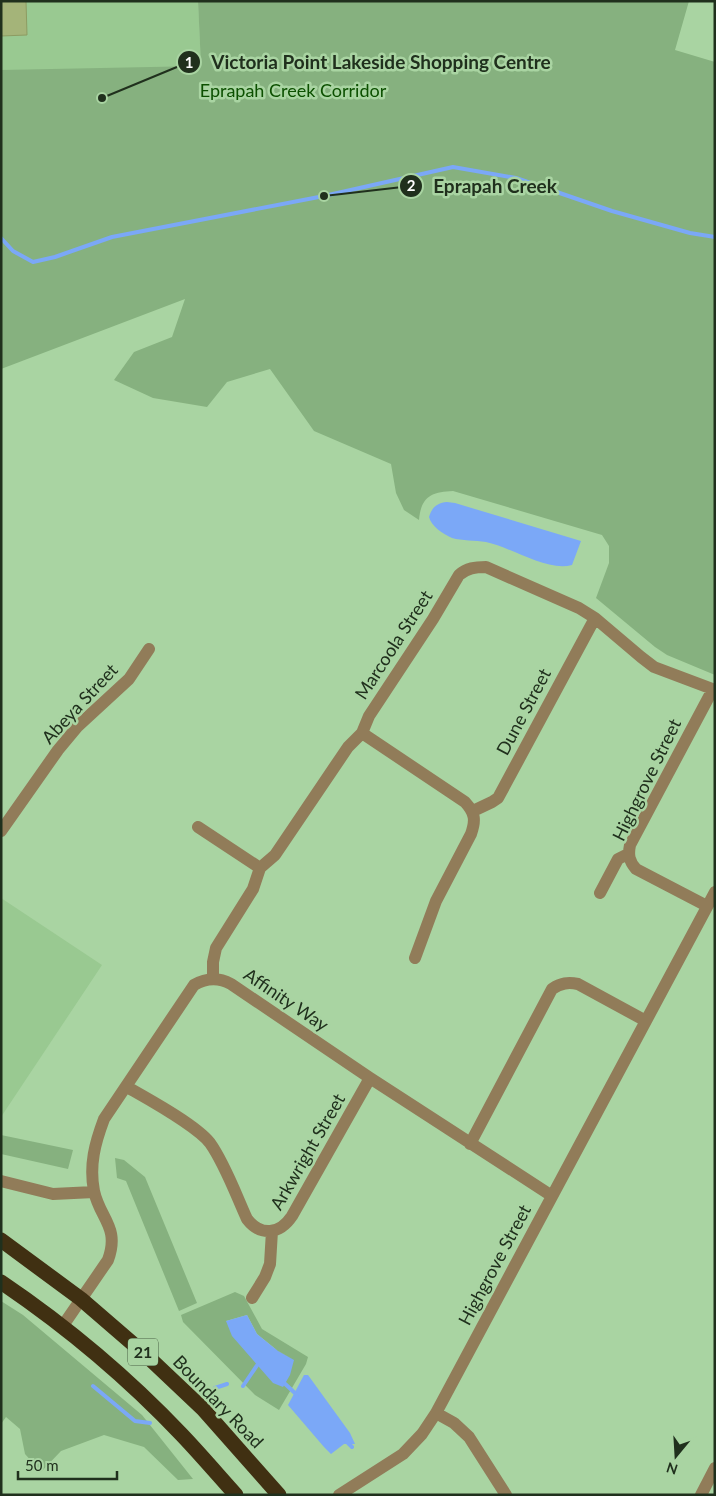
<svg xmlns="http://www.w3.org/2000/svg" width="716" height="1496" viewBox="0 0 716 1496" font-family="Lato,sans-serif">
  <rect width="100%" height="100%" fill="#a9d4a2"/>
  <!-- built -->
  <path fill="#99c991" d="M1 1H198L201 66 1 136Z
    M1 898 102 965 1 1117Z"/>
  <!-- green -->
  <path fill="#86b17f" fill-rule="evenodd" d="M198 1H689L675 50 715 62V675L667 655 655 647 596 598 609 563V546L602 535 453 491C431 492 421 497 419 520L404 510 396 493 391 464 314 431 270 369 227 382 207 407 153 398 114 380 134 352 172 337 185 299 1 369V70L201 66Z
    M1 1135 73 1150 68 1169 1 1154Z
    M115 1158 124 1160 145 1177 197 1303 179 1311 126 1181 117 1178Z
    M235 1292 244 1296 262 1329 308 1357 306 1364 279 1410 255 1395 183 1322 181 1315ZM247 1315 257 1334 278 1351 294 1360 226 1321Z
    M1 1301 23 1315 142 1415 193 1479 178 1480 144 1447 104 1435 61 1451 41 1472 25 1454 20 1429 6 1417 1 1424Z"/>
  <!-- water -->
  <path fill="#7ba8f7" d="M447 502 455 503 581 541 572 565C547 572 511 547 486 542 475 540 462 541 452 538 443 534 431 526 429 517 432 507 437 503 447 502Z
    M247 1315 257 1334 278 1351 294 1360 290 1375 283 1387 273 1383 232 1336 226 1321Z
    M304 1375H308L350 1433 355 1444H344L331 1454 324 1447 288 1405Z"/>
  <g fill="none" stroke-linecap="round" stroke-linejoin="round">
    <!-- stream -->
    <path stroke="#7ba8f7" stroke-width="4" d="M1 238 13 251 33 262 55 257 112 237 324 196 453 167 516 178 612 211 690 233 715 237
      M282 1381 297 1395
      M93 1386 135 1421 150 1423
      M243 1386 260 1361
      M215 1388 227 1384
      M346 1441 352 1447"/>
  </g>
  <!-- building -->
  <path fill="#a4b479" stroke="#8d9c62" d="M1 1H26L27 35 1 36Z"/>
  <g fill="none" stroke-linecap="round" stroke-linejoin="round">
    <!-- minor -->
    <path stroke="#917c59" stroke-width="12" d="M362 733 465 802C475 813 476 820 471 834L436 901 415 958
      M473 811 492 802 498 798 595 618
      M198 827 260 868
      M1 831 58 750 78 726 129 679 149 649
      M600 893 618 859 628 854
      M707 906 636 869C629 861 628 855 630 845L713 689
      M213 979V962L216 948 253 889 260 868 275 855 348 747 362 733 369 716 433 619 459 575C467 568 475 567 486 567L579 608 595 618 641 657 654 667 715 690
      M127 1087C148 1099 196 1125 210 1143 225 1164 236 1195 247 1219 261 1237 280 1234 292 1216L370 1078
      M470 1144 552 989C561 983 568 982 578 984L646 1021
      M1 1181 53 1194 94 1192
      M252 1298 265 1277 270 1264 272 1231
      M62 1327 108 1260C120 1227 100 1219 94 1191 89 1165 95 1143 104 1119L194 985C206 978 218 977 231 984L370 1078 552 1196
      M436 1413 454 1423 469 1437 506 1495
      M339 1495 403 1454 422 1434 436 1413 715 892
      M701 1495 715 1468"/>
    <!-- highway -->
    <path stroke="#403012" stroke-width="15" d="M1 1240 81 1299 147 1356 203 1409 279 1495
      M1 1282C66 1326 128 1378 182 1435 201 1455 218 1475 236 1495"/>
  </g>
  <g text-anchor="middle" stroke-width="5" stroke-linejoin="round" paint-order="stroke">
    <!-- shield labels -->
    <rect fill="#a9d4a2" stroke="#496145" stroke-width="1" x="128" y="1338.5" width="30" height="27" rx="4"/>
    <g font-size="16" font-weight="bold" fill="#20301d">
      <text x="143" y="1358">21</text>
    </g>
    <!-- park labels -->
    <g font-size="18" fill="#0c5000" stroke="#a9d4a2">
      <text x="293" y="97">Eprapah Creek Corridor</text>
    </g>
    <!-- street labels -->
    <g font-size="18" fill="#20301d" stroke="#a9d4a2">
      <text transform="translate(394 645) rotate(-57)" y="6">Marcoola Street</text>
      <text transform="translate(80 704) rotate(-47)" y="6">Abeya Street</text>
      <text transform="translate(524 712) rotate(-62)" y="6">Dune Street</text>
      <text transform="translate(647 780) rotate(-64)" y="6">Highgrove Street</text>
      <text transform="translate(286 1000) rotate(34)" y="6">Affinity Way</text>
      <text transform="translate(308 1152) rotate(-60)" y="6">Arkwright Street</text>
      <text transform="translate(495 1265) rotate(-62)" y="6">Highgrove Street</text>
      <text transform="translate(218 1402) rotate(46)" y="6">Boundary Road</text>
    </g>
  </g>
  <!-- callouts -->
  <path fill="none" stroke="#20301d" stroke-width="2" d="M102 98L189 62M324 196L411 186"/>
  <g fill="#20301d" stroke="#a9d4a2" stroke-width="2">
    <circle cx="102" cy="98" r="5"/>
    <circle cx="324" cy="196" r="5"/>
    <circle cx="189" cy="62" r="12"/>
    <circle cx="411" cy="186" r="12"/>
  </g>
  <g font-size="15" text-anchor="middle" font-weight="bold" fill="#fff">
    <text x="189" y="68">1</text>
    <text x="411" y="191">2</text>
  </g>
  <g font-size="19" text-anchor="middle" font-weight="bold" fill="#20301d" stroke="#a9d4a2" stroke-width="5" stroke-linejoin="round" paint-order="stroke">
    <text x="381" y="69">Victoria Point Lakeside Shopping Centre</text>
    <text x="495" y="193">Eprapah Creek</text>
  </g>
  <!-- border -->
  <rect width="716" height="1496" fill="none" stroke="#20301d" stroke-width="5"/>
  <!-- north arrow -->
  <g transform="translate(676 1456) rotate(198)" stroke="#a9d4a2" stroke-width="4" paint-order="stroke">
  <path d="M0-4L9 19L0 12L-9 19Z" fill="#20301d"/>
  <text y="-8" font-size="14" font-weight="bold" text-anchor="middle" fill="#20301d">N</text>
  </g>
  <!-- scale -->
  <path d="M18 1471v8h99v-8" fill="none" stroke="#20301d" stroke-width="2.5"/>
  <text x="25" y="1471" font-size="15" fill="#20301d" stroke="#a9d4a2" stroke-width="4" paint-order="stroke">50 m</text>
</svg>
